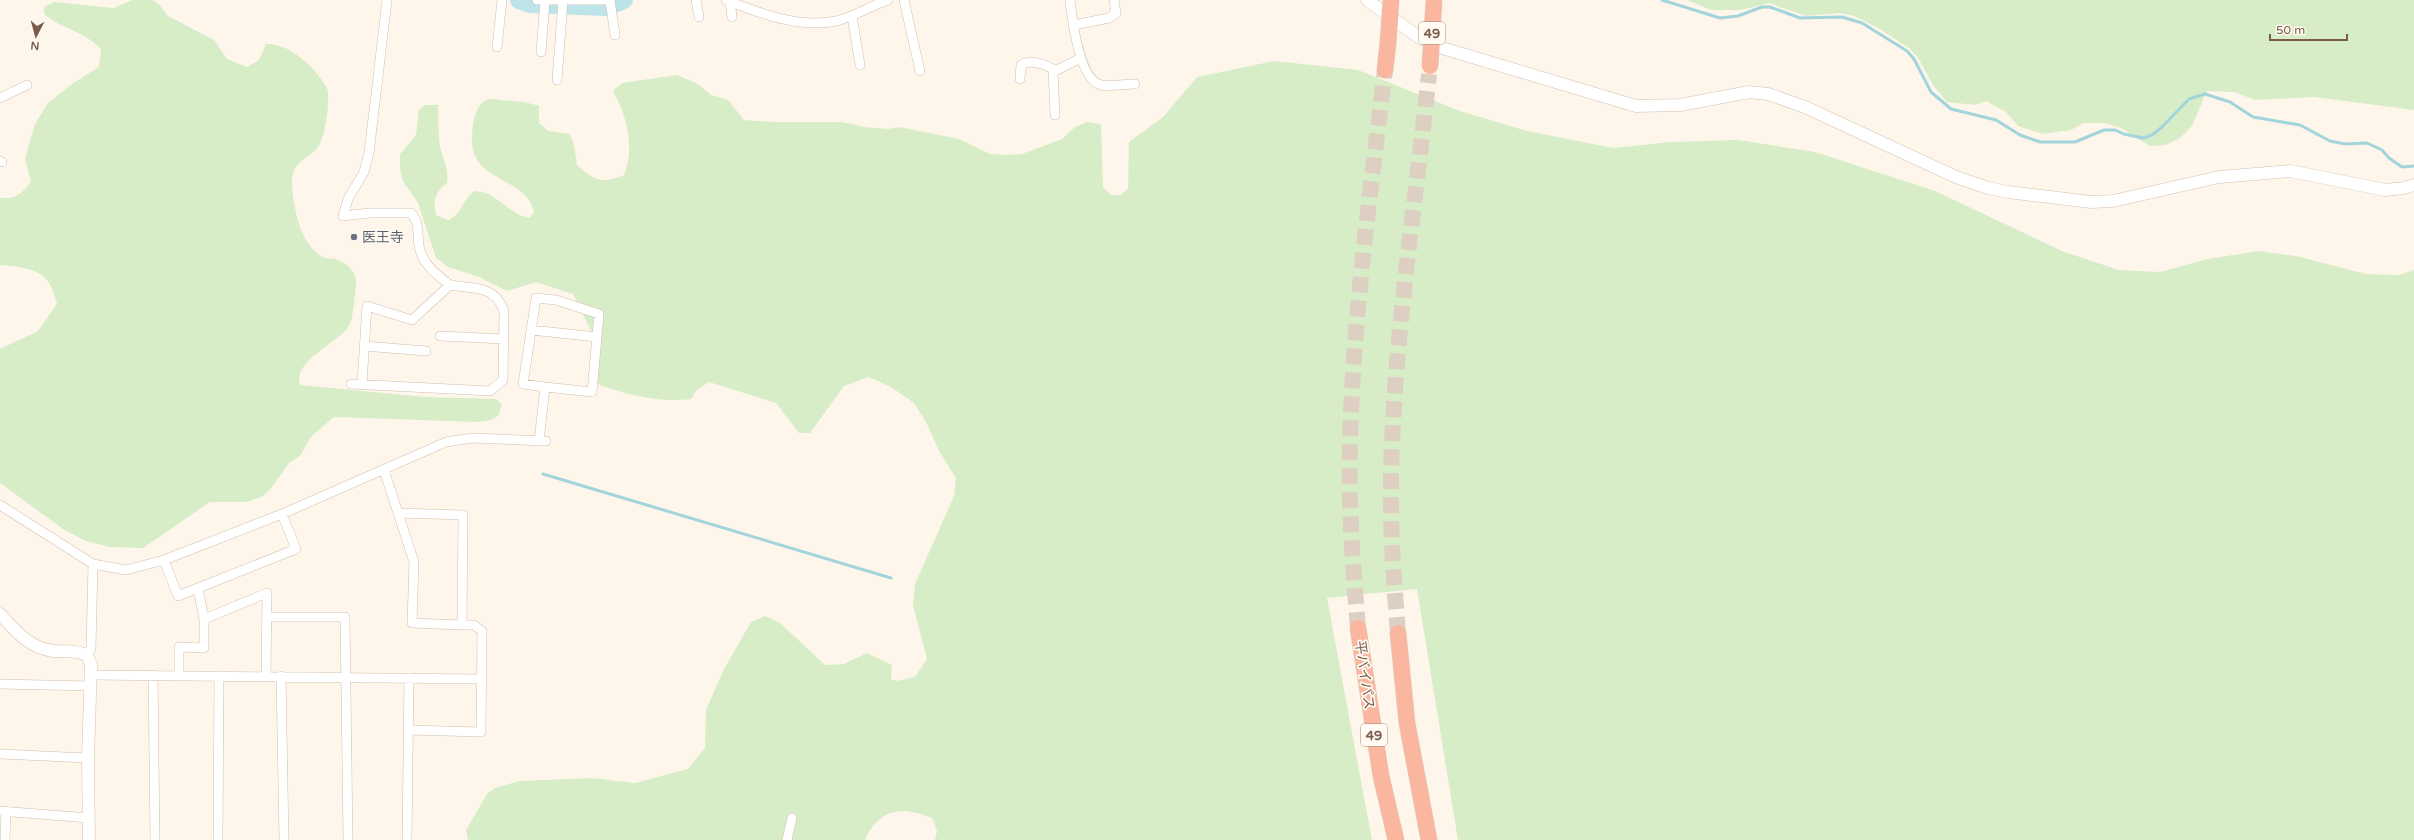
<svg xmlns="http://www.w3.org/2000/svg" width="2414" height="840" viewBox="0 0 2414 840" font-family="'Varela Round','Noto Sans JP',sans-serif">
  <rect width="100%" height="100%" fill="#fef6eb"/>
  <!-- green -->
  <path fill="#d7edc7" d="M132 0H152L158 3 168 16 214 40 227 59 247 67 259 60 266 44C289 42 317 69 327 88 329 94 328 109 327 115 326 123 323 141 318 147 307 161 291 160 292 185 293 204 299 234 312 248 314 251 320 256 323 257 327 259 332 258 335 259 346 262 358 272 356 285 355 293 353 321 349 326 337 344 292 361 300 385L425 397 496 399 502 405 498 416 491 420 478 422 334 417 311 437 300 456 289 463 272 487 263 496 247 502H210L143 548 110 547 86 541 63 529 0 483V349L38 331 57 304C55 297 53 289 49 283 41 268 15 266 0 265V198C16 199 21 194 31 182L25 159 35 124 48 103 72 84 99 67 101 49C84 31 63 30 44 14V7L54 2 114 8Z
    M1687 0H2414V110L2314 97 2255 100 2234 92 2207 91 2192 126 2180 138 2166 145 2150 146 2121 128 2105 123H2083L2071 130 2043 134 2018 126 2006 112 1986 101 1975 105 1947 102 1933 85 1918 58 1909 48 1878 28 1854 16 1839 13 1806 16 1769 3 1741 10H1711Z
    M1274 61 1358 70 1460 111 1527 131 1613 148 1671 142 1738 140 1815 152 1935 191 2062 251 2119 270 2160 272 2208 259 2258 251 2296 256 2366 274 2399 275 2414 270V840H1458L1417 589 1327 598 1372 840H935L937 831 932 818C902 806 879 808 865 840H468L466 830 487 794 495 788 519 781 592 778 635 783 688 769 705 748 706 710 724 669 751 622 765 616 780 623 825 665 844 664 867 653 892 665 891 679 896 681 915 677 927 659 913 605 915 584 954 496 956 478 939 451 926 422 914 403 891 387 869 377 844 386 810 433H799L776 403 709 382 697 390 691 399C658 403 628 395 597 384L593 335 573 294 536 282 507 291 479 277 448 267 436 258 418 203 403 181 400 169V154L416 135 419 110 425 105H438C439 119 438 133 440 146 443 161 449 166 447 183 435 193 433 199 436 215L448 220C462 215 463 197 475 191 496 191 509 215 530 218L534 212C527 176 469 183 472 137 472 129 473 120 476 113 479 105 484 98 493 99 509 101 524 101 539 106V123L548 131 570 134 574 144 577 165C595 181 602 184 624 175 635 148 627 116 613 91L622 83 677 75 698 84 711 95 728 100 744 120 773 122H842L865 127 888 129 899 127 959 139 990 154 1006 155 1022 154 1062 139 1075 127 1087 122 1101 124 1103 187 1111 195H1120L1128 189 1129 142 1163 117 1197 77Z"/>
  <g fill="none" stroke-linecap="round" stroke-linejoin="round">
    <!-- stream -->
    <path stroke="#a2d4dc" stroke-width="3" d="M1662 0 1720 18 1738 16 1762 7H1770L1800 18 1842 17 1862 23 1907 51 1914 59 1931 92 1951 109 1996 120 2020 135 2040 142H2075L2104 130H2115L2124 134 2143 138 2152 135 2162 127 2189 99 2205 94 2230 102 2253 117 2300 125 2330 141 2345 144 2367 143 2382 150 2389 158 2402 167 2414 166
      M543 474 891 578"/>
    <!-- river -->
    <path stroke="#bde4e9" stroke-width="18" d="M519 0 530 4 606 7 624 0"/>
    <!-- highway-tunnel -->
    <path stroke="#ddd0c3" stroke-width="16" stroke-dasharray="16 8" stroke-linecap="butt" d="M1358 628C1353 567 1348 505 1350 444 1353 319 1370 194 1385 70
      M1398 633C1394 582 1390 531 1391 480 1393 344 1415 209 1429 74"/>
    <!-- street casing -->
    <g stroke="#d2beae" stroke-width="10">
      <path id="street" d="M387 0 369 153 364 172 348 199 343 216 369 213H411C420 223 417 233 419 246 422 264 437 275 450 285
        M537 0H610
        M610 0 615 35
        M696 0 699 17
        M726 0C759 13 800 29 836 21 854 17 870 6 888 0
        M904 0 920 71
        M1070 0C1072 18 1079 80 1101 85 1111 87 1124 84 1135 84
        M730 2 732 17
        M852 16 860 65
        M1074 25 1109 18 1116 13 1114 0
        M497 47 502 0
        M541 52 545 1
        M1020 79 1021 65C1031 59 1046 65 1055 70
        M557 80 563 1
        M0 98 27 85
        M1055 115 1053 72 1081 58
        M0 161 2 162
        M531 330 597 337
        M440 336 504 339
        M364 346 426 351
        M351 384 490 391 503 380 504 311C495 285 474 289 450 285L412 320 367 306 362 384
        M539 441 545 387 523 384 536 298 556 300 599 314 592 392 545 387
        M384 470 414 562 412 623 462 625
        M0 505 93 564 126 570 164 560 282 514 446 442 472 438 546 441
        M398 513 463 515 462 625H474L482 631 481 732 409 730
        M164 560 178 596 296 549 282 514
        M198 588 204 619
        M266 617H345L348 840
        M87 655 91 648 93 564
        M91 675 481 679
        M153 675 155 840
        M179 675V647L204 648V619L267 593 266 676
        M281 676 284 840
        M0 684 90 686
        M0 754 88 758
        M0 811 89 818
        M5 840 6 811
        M218 840 219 676
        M407 840 409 678
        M787 840 792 818"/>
    </g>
    <!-- secondary casing -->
    <g stroke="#d7c0ae" stroke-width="13">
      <path id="secondary" d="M1367 0 1420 38 1442 48 1636 106 1680 105 1749 92 1768 94 1805 107 1956 177 1988 188 2008 192 2091 202 2113 201 2219 177 2290 171 2385 190 2404 188 2414 185
        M0 614C17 632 28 647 53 651 65 652 76 650 87 655L91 664 88 758 89 840"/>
    </g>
    <!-- highway casing -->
    <g stroke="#dad1cd" stroke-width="17">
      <path id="highway" d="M1385 70 1388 43
        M1358 628 1381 776 1396 840
        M1398 633 1407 723 1429 840"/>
    </g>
    <!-- street -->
    <use href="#street" stroke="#fff" stroke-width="9"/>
    <!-- secondary -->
    <use href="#secondary" stroke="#fff" stroke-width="12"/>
    <!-- highway -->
    <use href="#highway" stroke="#fab69f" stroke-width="16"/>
    <!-- highway-bridge casing -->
    <g stroke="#dad1cd" stroke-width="17" stroke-linecap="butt">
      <path id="highway-bridge" d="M1388 43 1391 0
        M1430 66 1434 0"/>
    </g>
    <!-- highway-bridge -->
    <use href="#highway-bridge" stroke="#fab69f" stroke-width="16"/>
  </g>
  <!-- markers -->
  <circle fill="#6b7280" stroke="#fffaf2" stroke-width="1.5" cx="354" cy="237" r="4"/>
  <g text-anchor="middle" stroke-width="3.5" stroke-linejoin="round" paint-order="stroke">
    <!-- shield labels -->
    <g fill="#fffaf2" stroke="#a38b7d" stroke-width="1">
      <rect x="1419" y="22" width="26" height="22" rx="3"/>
      <rect x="1361" y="724" width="26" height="22" rx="3"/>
    </g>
    <g font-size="13" font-weight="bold" fill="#7b5c4b">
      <text x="1432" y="38">49</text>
      <text x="1374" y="740">49</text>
    </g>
    <!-- worship labels -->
    <g font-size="14" fill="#5b616d" stroke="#fffaf2" text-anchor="start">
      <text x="362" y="242">医王寺</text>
    </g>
    <!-- street labels -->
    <g font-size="14" fill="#7b5c4b" stroke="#fffaf2">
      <text transform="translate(1365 675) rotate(82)" y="5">平バイパス</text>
    </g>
  </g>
  <!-- north arrow -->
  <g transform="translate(36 36) rotate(186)" stroke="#fffaf2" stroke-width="3" paint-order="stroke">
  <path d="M0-3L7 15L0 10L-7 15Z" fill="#7b5c4b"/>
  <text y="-6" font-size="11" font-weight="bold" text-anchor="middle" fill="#7b5c4b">N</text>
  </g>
  <!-- scale -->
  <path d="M2270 34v6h77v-6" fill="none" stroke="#7b5c4b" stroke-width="2"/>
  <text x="2276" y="34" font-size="12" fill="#7b5c4b" stroke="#fffaf2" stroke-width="3" paint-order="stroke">50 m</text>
</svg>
